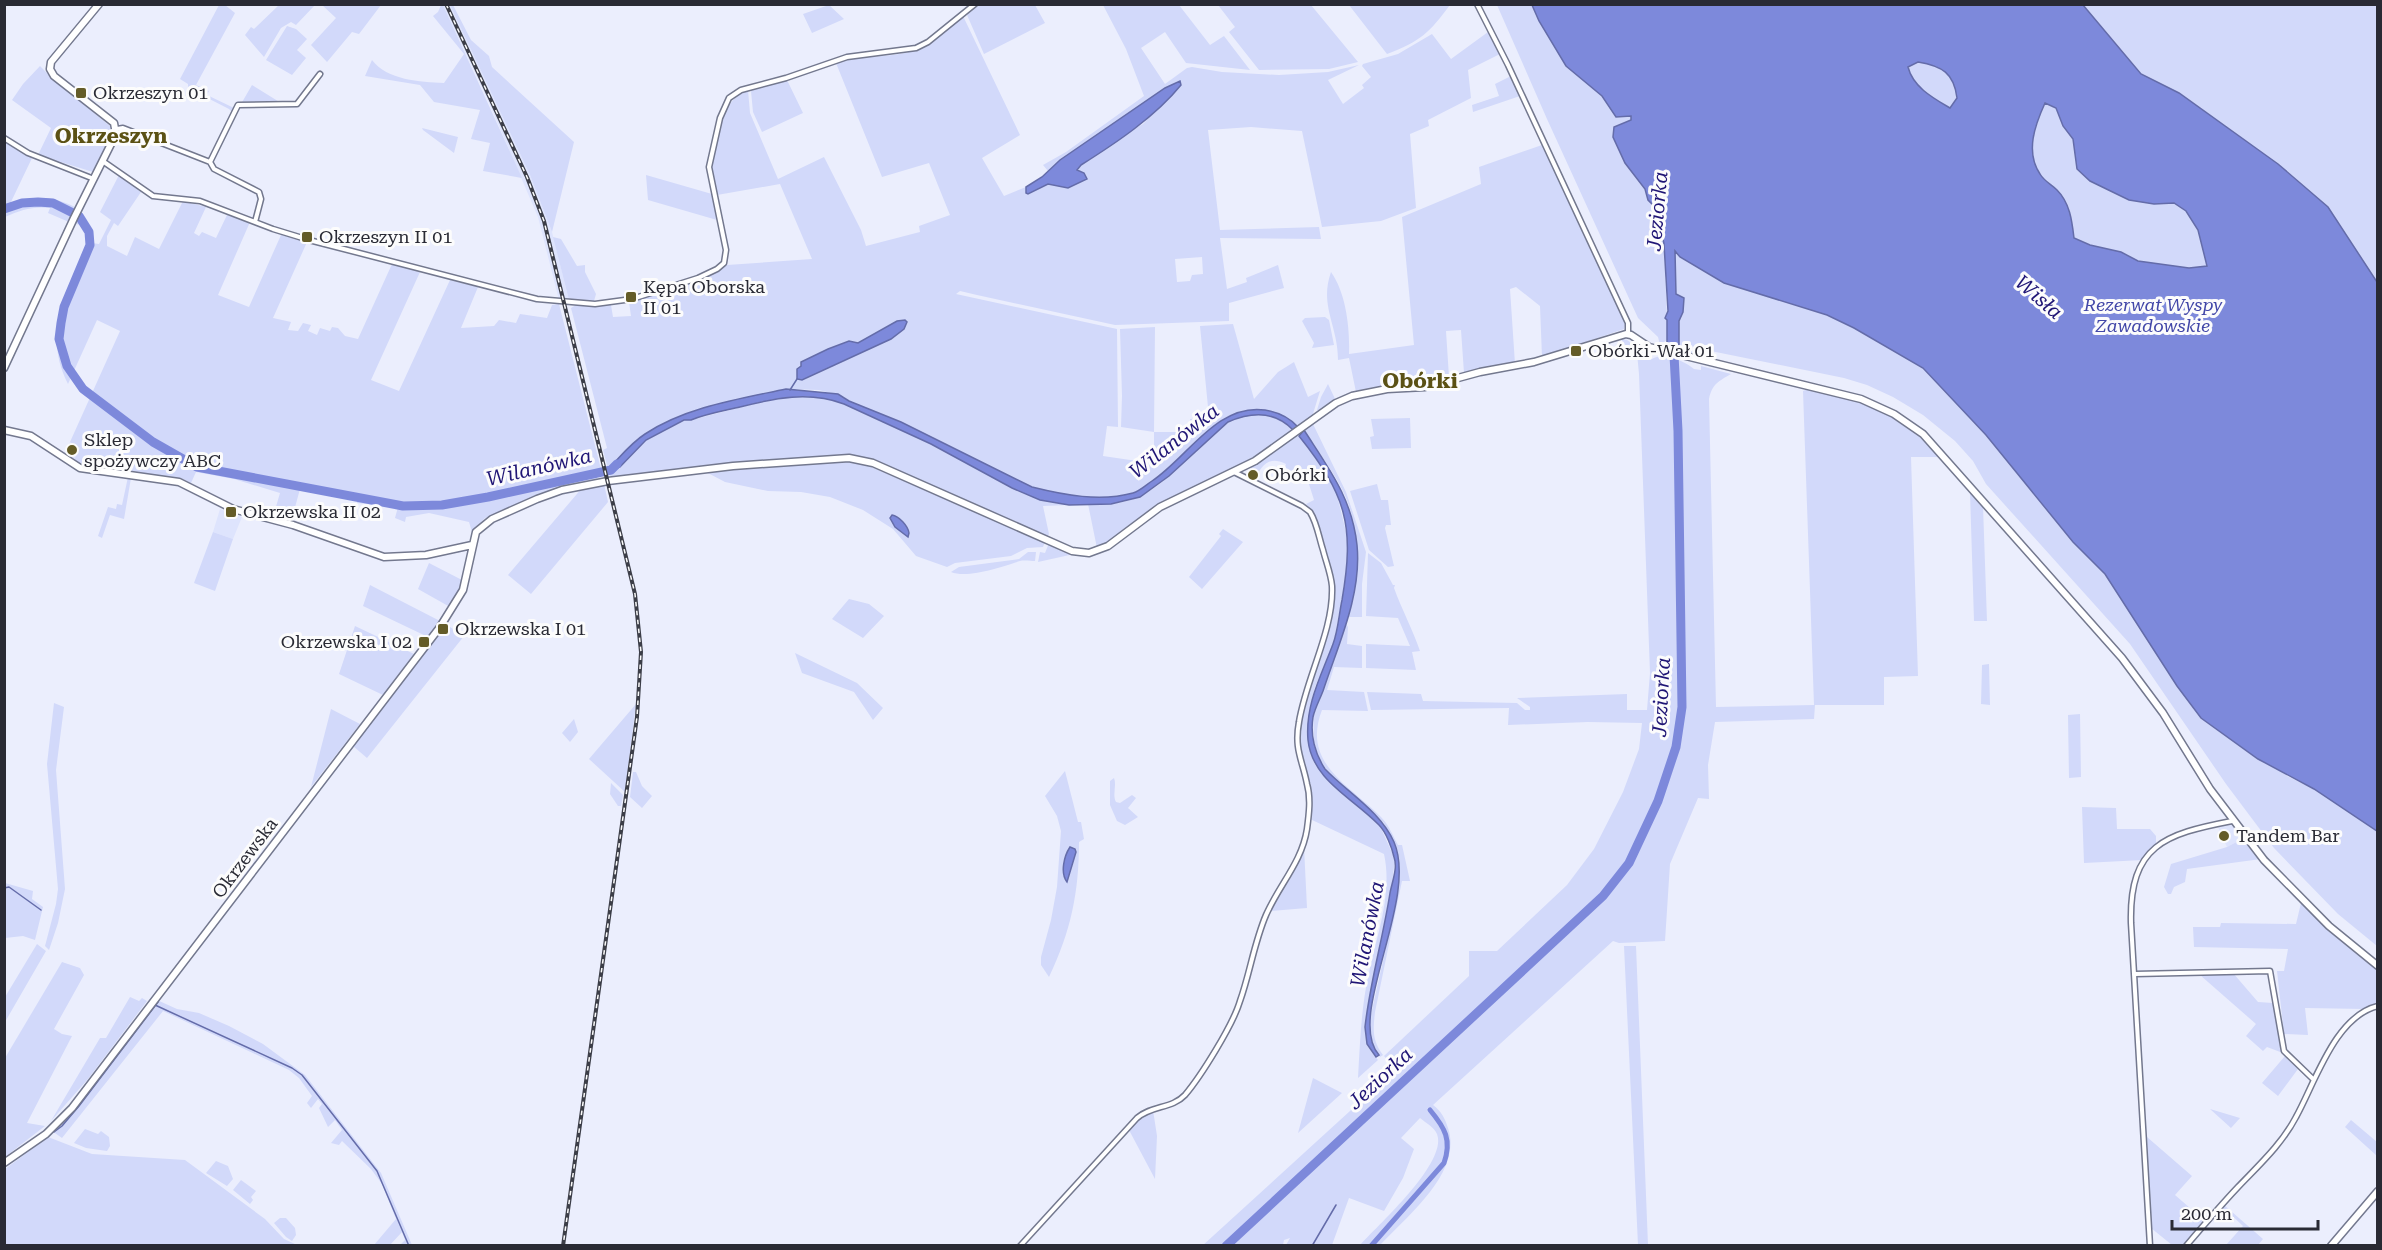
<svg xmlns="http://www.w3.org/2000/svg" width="2382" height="1250" viewBox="0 0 2382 1250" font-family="'Roboto Serif',serif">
  <rect width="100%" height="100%" fill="#ebeefd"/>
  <!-- built -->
  <path fill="#dee4fd" d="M443 5H450L530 175 552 232 569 300H559L538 217 486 96Z
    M70 442 80 448 74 460 64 453Z
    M220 509 242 517 233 539 213 532Z
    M2231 822 2242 839 2227 847 2217 825Z"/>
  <!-- green -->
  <path fill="#d2d9fa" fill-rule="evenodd" d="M980 4 1035 5 1045 23 984 54 967 15Z
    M219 5H225L235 13 196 85 209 91 207 95 234 108 232 112 229 109 188 88V84L180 79Z
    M279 5H315L296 25 291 22 281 28 264 57 245 35 251 27 254 29Z
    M322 5H381L359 34 352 32 327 62 311 45 336 18Z
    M441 5H443L522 178 483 171 490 143 471 139 480 110 434 102 420 85 365 76 372 60C387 80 420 82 444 83L464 54 433 16 438 12Z
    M450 5H453L471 40 489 56 492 67 574 142 552 232 530 175Z
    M829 5 844 19 812 33 803 14Z
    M1103 5H1179L1210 45 1224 36 1250 70 1186 63 1165 32 1141 48 1165 84 1187 68 1192 67 1222 72 1279 75 1328 72 1359 65 1328 80 1343 104 1364 88 1362 85 1371 77 1362 66 1363 64 1398 54 1432 34 1451 59 1488 32 1500 54 1468 70 1471 98 1428 120 1429 126 1410 134 1416 208 1381 221 1322 227 1302 131 1251 127 1208 130 1220 230 1319 227 1321 239 1220 238 1227 289 1247 282 1246 278 1278 265 1284 288 1229 303V321L1115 325 977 295 960 291 956 294 1117 329 1118 427 1107 426 1103 456 1137 461 1154 457V432L1121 427 1122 396 1120 329 1155 327 1154 432H1191L1190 419 1209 417 1200 326 1233 324 1254 399 1278 372 1294 362 1308 397 1320 391 1312 417 1298 427C1289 417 1278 412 1265 410 1213 402 1180 470 1137 491 1107 506 1063 495 1032 487L901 422 849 401 844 397 819 390 785 389 693 411 644 435 608 469 603 450 607 448 571 308 576 305H611L613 317 631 316 629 302 688 283 727 265 812 259 780 184 717 195C715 185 712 173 711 162 711 141 725 96 748 90L750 113 778 179 824 157 861 230 866 246 916 233 920 232 919 226 950 215 929 163 882 177 836 63C862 54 890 59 916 50 934 45 949 28 963 16L1020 135 982 158 1004 196 1026 187V193L1029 194 1048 184 1068 188 1081 165 1128 132 1143 124 1170 96 1165 88 1060 160 1048 171 1043 165 1066 152 1144 96 1126 49ZM1202 257 1203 274 1192 275 1190 281 1177 282 1175 259ZM900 332 891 339 801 380 797 369 804 361 828 349 849 341 858 343 874 334Z
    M1218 5H1311L1358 62 1329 69 1259 70 1229 32 1235 27Z
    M1349 5H1450C1430 32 1420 42 1387 54Z
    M1497 5H2377V946L2338 914 2274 848 2226 784 2130 644 1986 484 1973 461 1955 441 1923 415 1893 397 1867 385 1844 378 1701 349H1696L1693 353 1679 350V321L1683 312 1684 298 1676 294 1675 250 1681 257 1724 283 1827 315 1625 163 1645 189 1648 200 1657 209 1664 244 1668 339 1660 345 1658 337 1638 318 1547 119ZM2193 708 2368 824 2314 789 2287 776Z
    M287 26 296 29 307 39 297 50 306 58 292 75 266 60Z
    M40 66 55 81 110 126 112 134 102 158H100L93 172 38 155 51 128 12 100 23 84Z
    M1511 76 1520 96 1473 112 1472 105 1499 96 1495 84Z
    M787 80 803 113 762 132 753 112 751 91 753 89Z
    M252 85 281 103 241 104Z
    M422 128 458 137 454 153 423 130Z
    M4 140 32 158 10 204C37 196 50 195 75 207L69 222 48 213 50 208C33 206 21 210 5 217Z
    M1542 145 1617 306 1625 323 1624 329 1542 357 1540 306 1516 287 1510 289 1515 364 1464 373 1461 330 1446 331 1449 377 1418 385 1356 392 1349 358 1338 360C1338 325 1319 306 1331 272 1346 293 1350 328 1349 354L1414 345 1402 217 1481 184 1479 167Z
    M119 175 141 192 118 226 114 223 107 236V246L127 256 135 237 159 249 183 201 206 207 194 233 199 236 202 232 216 238 227 215 250 222 218 295 249 307 281 235 307 242 273 318 291 322 288 330 298 331 303 323 311 325 308 331 317 335 320 328 330 331 332 327 338 328 345 336 358 339 392 264 420 272 371 380 399 391 450 280 478 287 461 328 494 326 499 320 516 323 520 314 547 318 552 305 559 304 602 473 597 475V479L559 489 485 518 472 532 469 522 429 513 406 517 405 522 395 518 398 507 357 503 358 499 300 489 291 522 273 517 280 493 234 479 196 472 191 483 183 479 85 466 74 460 80 448 70 442 120 331 97 320 68 384C41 331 70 296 86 245 87 237 86 232 82 225L75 224 80 212C87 221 93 231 92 243L99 244 111 220 100 212Z
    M646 175 712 194 717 220 648 200Z
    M553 237 561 239 577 266 585 265V272L596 294 594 301 569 300Z
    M1325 317 1329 320 1334 345 1312 348 1314 343 1302 321 1305 318Z
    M1622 339 1627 340 1643 351 1644 355 1648 354 1652 359C1664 351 1686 362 1694 369L1701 370V366L1731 374C1719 381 1712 384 1709 399L1716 707 1814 705 1803 391 1808 389C1843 398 1880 404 1910 426 1921 435 1930 447 1939 457H1911L1918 676 1884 677V705H1815L1814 719 1715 722 1708 765 1709 799 1698 798 1670 864 1665 941 1619 943 1613 941 1433 1105C1441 1111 1445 1118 1448 1128 1463 1172 1407 1216 1380 1245H1360C1379 1224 1448 1162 1437 1134 1434 1127 1426 1123 1420 1118L1401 1138 1414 1149 1403 1178 1384 1211 1349 1198 1332 1245H1286L1290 1238 1284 1240 1283 1245 1202 1246 1396 1069 1384 1056 1469 976V951H1497L1567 885 1594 849 1623 792 1639 749 1642 723 1588 722 1508 725 1509 708 1371 710 1367 692 1421 694 1423 701 1517 703 1525 710H1530V707L1517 698 1627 694V710H1647L1650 673 1639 374 1637 353 1622 346Z
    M1328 384 1336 401 1320 412 1317 410 1321 397Z
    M792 396 830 399 844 404 931 444 1012 488 1040 500 1069 505 1043 506 1049 534 1047 537 877 462 849 455 705 465 676 471 611 478 609 472 620 467 646 440 684 420H691L765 401Z
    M1260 414 1278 419 1293 430 1245 463 1161 503 1107 544 1097 548 1088 504C1104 505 1123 504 1138 497 1172 483 1198 441 1228 422 1237 416 1249 415 1260 414Z
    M1410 418 1411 448 1372 449 1370 437 1374 436 1371 419Z
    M1313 424 1346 492 1366 552 1362 584V617H1347C1357 578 1362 537 1346 498 1336 474 1318 452 1304 430Z
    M1299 436 1329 477 1336 491 1349 544 1347 568 1334 642 1315 687 1309 711 1314 763 1322 774 1380 826 1395 859 1389 908 1365 1027C1366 1041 1369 1049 1378 1060L1358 1078C1360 1044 1361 1010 1368 977 1376 937 1393 895 1384 854L1310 819 1311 788 1299 748V736L1307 693 1322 650 1333 584C1330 562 1321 520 1306 504L1314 500 1308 481 1285 467 1286 464C1268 455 1261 466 1254 481L1250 479V468L1253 465 1293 437Z
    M847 461 862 463 1045 542 1043 547 1027 548 1011 556 955 563 947 567 916 556 893 529 863 510 830 497 801 492 768 491 725 482 706 472Z
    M128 477 131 478 124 519 110 515 102 538 98 536 108 507 116 509 117 504 122 505Z
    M604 484 608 502 531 594 508 575 582 488Z
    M1377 484 1381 500H1388L1391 525H1386L1385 528 1394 566 1388 567 1369 550 1350 491Z
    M1970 492 1983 506 1987 621H1974Z
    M1223 529 1243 542 1202 589 1189 577 1221 536 1219 534Z
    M213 532 233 539 215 591 194 583Z
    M1049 543 1074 554 1038 562 1040 552 1045 553Z
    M1028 552H1036L1035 561C1031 561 1024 560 1020 561 1004 566 968 579 951 572L959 567 1019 559Z
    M1368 553 1381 563 1393 585H1395L1394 588C1402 610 1413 630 1420 651L1412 652 1416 670 1366 668V644L1410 646 1398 618 1366 616Z
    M429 563 462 580 458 594 450 607 418 589Z
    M370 585 440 621 428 637 363 606Z
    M849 599 869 604 884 616 863 638 832 619Z
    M1346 624 1348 627 1347 644 1362 646V668L1334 667 1327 690 1364 692 1368 711 1322 710C1301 764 1350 785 1381 817 1389 825 1393 836 1398 845H1402L1410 881H1402L1375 1012C1373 1029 1372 1041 1383 1055L1380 1057 1371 1042 1369 1023 1394 912 1400 872 1384 823 1330 774 1320 761 1314 742 1313 715Z
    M447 625 464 636 367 758 353 746Z
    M355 626 414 654 383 695 339 674Z
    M795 653 857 683 883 708 873 720 854 692 802 673Z
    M1989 664 1990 705 1981 704 1982 665Z
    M54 703 64 707 56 770 65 889 58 923 49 950 45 946 56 904 58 889 47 764Z
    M636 704 625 792 589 759Z
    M331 709 360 724 311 787Z
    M2080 714 2081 777 2069 778 2068 715Z
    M574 719 578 732 570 742 562 733Z
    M1065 771 1078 822H1081L1084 839 1079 842C1079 892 1071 931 1049 977L1041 965V957L1051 920 1057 887 1061 831 1057 816 1045 796Z
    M633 772H636L642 786 652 796 642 808 630 797Z
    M1114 778C1117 786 1112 794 1116 802L1120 803 1132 795 1136 798 1128 808 1138 817 1125 825 1117 821 1110 805V781Z
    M611 783 623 795 621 806H618L610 794Z
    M2082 807 2116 808 2117 829H2150L2156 836V845L2143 860 2084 863Z
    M2242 839 2261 859 2187 869 2185 882 2174 887 2171 894H2168L2164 887 2171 864 2227 847Z
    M1304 847 1307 908 1271 911 1290 879Z
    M5 883 33 891 32 899 43 907 35 940 23 936 5 938Z
    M2301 903 2327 929 2377 968V1004L2364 1009 2305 1008 2308 1035 2284 1034 2277 971H2284L2288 949 2194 947 2193 927H2220L2221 923 2296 924Z
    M37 944 46 951 5 1022V997Z
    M1624 946H1636L1648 1245H1638Z
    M62 962 80 968 84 975 54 1029 62 1034 72 1036 27 1123 45 1126 5 1157V1058Z
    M2233 973 2258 1002 2273 1003 2283 1053 2267 1047 2263 1051 2246 1036 2256 1024 2200 975Z
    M130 997 139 1001 142 998 147 1001 88 1079 51 1121 100 1038H106Z
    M157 1000 177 1009 199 1013 229 1026 263 1044 305 1075 381 1173 412 1245H400L405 1240 402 1232 390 1245H374L396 1219 382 1184 371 1169 342 1141 339 1145 331 1143 342 1130 335 1120 328 1127 319 1108 322 1104 318 1099 311 1108 307 1103 312 1096 299 1078 289 1070 163 1011 62 1138 52 1131 78 1104Z
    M2285 1056 2298 1069 2278 1096 2262 1083Z
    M1313 1078 1342 1093 1298 1133Z
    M2210 1109 2240 1118 2231 1128Z
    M1153 1110 1157 1136 1155 1179 1129 1130 1140 1118Z
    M2351 1120 2377 1142V1156L2345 1127Z
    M85 1129 98 1134 101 1131 109 1137 110 1146 107 1151 86 1148 74 1143Z
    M48 1137 92 1154 185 1160 265 1219 284 1239 297 1245H5V1169Z
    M2147 1137 2192 1176 2175 1195 2205 1221 2183 1245H2172L2151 1228Z
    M216 1161 228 1166 233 1179 227 1186 206 1173Z
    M241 1180 256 1191 251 1197 253 1200 250 1204 233 1190Z
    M2224 1205 2263 1239 2258 1245H2226L2243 1226 2226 1210H2219Z
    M280 1218H286L295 1228 296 1235 292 1241 286 1237 274 1223Z"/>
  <!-- water -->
  <path fill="#7d89db" stroke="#646ca9" stroke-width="1.5" fill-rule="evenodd" d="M1532 5H2083L2141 74 2179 93 2278 164 2328 207 2377 282V831L2314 789 2258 759 2201 718 2177 686 2105 574 2073 542 1986 435 1923 368 1854 328 1827 315 1724 283 1680 257 1675 251 1676 294 1684 298 1683 312 1679 321V350L1667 347V320L1665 318 1668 311 1664 244 1657 209 1648 200 1645 189 1625 163 1613 137 1614 127 1631 120V116L1616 117 1602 96 1566 66 1539 21ZM1918 62C1942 66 1954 73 1957 98L1950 108C1933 98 1913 87 1908 67ZM2045 103 2056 108 2063 126 2073 139 2077 169 2090 181 2129 200 2154 204 2174 203 2186 211 2198 230 2207 266 2189 268 2138 261 2121 252 2090 245 2074 238C2072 221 2070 203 2057 190 2052 185 2044 181 2040 174 2025 152 2035 125 2045 103Z
    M1180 81 1181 85C1155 117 1116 143 1081 165L1077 170 1084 173 1087 179 1068 188 1048 184 1028 194 1026 193V187L1042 177 1060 160 1165 88Z
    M905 320 907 322 904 329 891 339 802 380 797 379V369L801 366V362L828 349 849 341 858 343 897 321Z
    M786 389 838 394 849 401 901 422 1032 487C1064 495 1100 502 1133 493 1140 491 1146 485 1152 481 1188 457 1217 403 1265 410 1278 412 1289 417 1298 427L1293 430C1275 411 1251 412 1228 422L1169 476 1140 497 1111 504 1069 505 1040 500 1012 488 931 444 844 404C809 391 775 398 740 407 723 411 706 414 691 420H684L646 440 620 467 609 472 608 469C620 457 631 443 645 434 686 407 739 399 786 389Z
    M1304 430C1329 469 1352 498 1357 545 1362 595 1338 645 1323 691 1320 699 1315 708 1313 717 1310 735 1315 754 1325 769 1348 793 1380 811 1394 842 1419 900 1345 1017 1379 1055L1376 1057 1367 1044 1365 1027C1370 982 1383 938 1390 893 1392 882 1398 868 1394 857 1392 848 1386 832 1379 825 1353 798 1312 780 1308 740 1305 705 1321 676 1333 644 1338 631 1339 614 1342 600 1355 525 1346 495 1299 436Z
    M892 515C899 516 908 526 909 533L908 537 895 527 890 518Z
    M1070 847 1075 849 1076 852 1067 882C1060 873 1064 856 1070 847Z"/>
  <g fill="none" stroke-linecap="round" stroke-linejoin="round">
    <!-- stream -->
    <path stroke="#646ca9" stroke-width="1.5" d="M790 390 797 379
      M4 888 9 887 41 910
      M155 1005 292 1068 302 1075 377 1171 409 1246
      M54 1132 62 1126 79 1106 158 1002
      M4 1167 45 1138
      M1312 1246 1336 1205"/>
    <!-- canal -->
    <path stroke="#7d89db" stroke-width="5" d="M1371 1246 1444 1163C1452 1140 1445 1128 1430 1110"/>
    <!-- river -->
    <path stroke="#7d89db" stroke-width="9" d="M4 209 22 203 38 202 53 203 79 216 89 232 90 245 64 307 61 323 59 339 67 366 83 389 153 442 197 467 403 506 442 505 488 497 611 470 617 464
      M1226 1246 1603 896 1629 863 1658 801 1676 747 1682 707 1678 431 1673 336"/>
    <!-- street casing -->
    <g stroke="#73788e" stroke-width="7">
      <path id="street" d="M1477 4 1508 65 1628 323V334
        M117 129 123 128 210 162 214 169 259 192 261 199 255 222
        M4 138 28 153 94 179
        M104 162 153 196 200 201 273 229 309 240 537 299 595 304 632 299 698 278 717 269 724 263 726 250 709 167 720 118 729 98 741 90 786 78 847 57 916 48 928 42 975 4
        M210 162 238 105 297 104 320 74
        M2135 974 2270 971 2284 1051 2313 1079
        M1020 1246 1137 1118C1152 1105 1172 1109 1185 1095 1201 1076 1233 1025 1240 1001 1250 973 1254 943 1266 915 1279 885 1302 862 1307 829 1309 814 1311 798 1307 784 1302 759 1294 749 1299 722 1306 678 1334 630 1332 586 1331 574 1326 562 1323 550 1319 538 1317 523 1310 512L1302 506 1234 472
        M2150 1246 2131 923C2129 845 2165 834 2232 821
        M2186 1246C2203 1226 2220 1206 2238 1187 2259 1165 2282 1144 2296 1117 2315 1083 2335 1016 2378 1006"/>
    </g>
    <!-- secondary casing -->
    <g stroke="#73788e" stroke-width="9">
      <path id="secondary" d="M4 368 74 218 116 134 114 123 54 76 50 69 51 62 99 4
        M4 430 31 436 80 468 179 482 233 509 293 525 384 557 426 555 472 545
        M4 1163 46 1134 72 1108 440 627 463 590 476 532 492 519 537 499 562 490 608 481 733 466 849 458 873 463 1072 551 1089 553 1108 546 1160 507 1255 461 1336 403 1352 396 1387 389 1425 387 1480 372 1534 362 1626 334 1631 335 1649 347 1861 399 1894 414 1923 434 2122 658 2163 713 2210 789 2264 860 2329 926 2378 966
        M2331 1246 2378 1191"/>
    </g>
    <!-- street -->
    <use href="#street" stroke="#fff" stroke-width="4"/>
    <!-- secondary -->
    <use href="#secondary" stroke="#fff" stroke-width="6"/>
    <!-- rail casing -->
    <g stroke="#3c3e48" stroke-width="4">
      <path id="rail" d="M446 4 527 177 544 221 635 594 641 652 637 717 563 1246"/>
    </g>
    <!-- rail -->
    <use href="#rail" stroke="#fcfcfc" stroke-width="1.5" stroke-dasharray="4.5" stroke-linecap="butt"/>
  </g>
  <!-- markers -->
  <g fill="#645c28" stroke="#fcfcfc" stroke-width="2">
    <rect x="75" y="87" width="12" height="12" rx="3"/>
    <rect x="301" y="231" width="12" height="12" rx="3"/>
    <rect x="625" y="291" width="12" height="12" rx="3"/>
    <rect x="1570" y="345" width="12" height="12" rx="3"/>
    <circle cx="72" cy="450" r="6"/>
    <circle cx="1253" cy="475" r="6"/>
    <rect x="225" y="506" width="12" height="12" rx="3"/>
    <rect x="437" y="623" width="12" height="12" rx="3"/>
    <rect x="418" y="636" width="12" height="12" rx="3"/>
    <circle cx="2224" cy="836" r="6"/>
  </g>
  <g text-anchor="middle" stroke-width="6" stroke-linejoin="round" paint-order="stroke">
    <!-- poi labels -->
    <g font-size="18" fill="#292a34" stroke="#fcfcfc" text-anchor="start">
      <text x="93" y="99">Okrzeszyn 01</text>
      <text x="319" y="243">Okrzeszyn II 01</text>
      <text x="643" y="293">Kępa Oborska<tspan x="643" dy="21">II 01</tspan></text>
      <text x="1588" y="357">Obórki-Wał 01</text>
      <text x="84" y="446">Sklep<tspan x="84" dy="21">spożywczy ABC</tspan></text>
      <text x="1265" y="481">Obórki</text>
      <text x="243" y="518">Okrzewska II 02</text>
      <text x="455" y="635">Okrzewska I 01</text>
      <text x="412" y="648" text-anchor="end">Okrzewska I 02</text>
      <text x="2236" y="842">Tandem Bar</text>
    </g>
    <!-- park labels -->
    <g font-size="18" font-style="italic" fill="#4247a8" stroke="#fcfcfc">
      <text x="2153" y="311">Rezerwat Wyspy<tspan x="2153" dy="21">Zawadowskie</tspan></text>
    </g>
    <!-- street labels -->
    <g font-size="18" fill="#292a34" stroke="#fcfcfc">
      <text transform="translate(245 858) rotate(-53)" y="6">Okrzewska</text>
    </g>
    <!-- water labels -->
    <g font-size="20" font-style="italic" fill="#1f1575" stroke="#fcfcfc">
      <text transform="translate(1657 211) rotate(-85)" y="7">Jeziorka</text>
      <text transform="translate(2039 297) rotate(41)" y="7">Wisła</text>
      <text transform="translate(1174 441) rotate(-38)" y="7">Wilanówka</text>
      <text transform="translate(539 467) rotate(-13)" y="7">Wilanówka</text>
      <text transform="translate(1661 697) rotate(-87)" y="7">Jeziorka</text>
      <text transform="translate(1367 934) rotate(-79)" y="7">Wilanówka</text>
      <text transform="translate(1380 1078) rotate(-43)" y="7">Jeziorka</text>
    </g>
    <!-- quarter labels -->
    <g font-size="21" font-weight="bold" fill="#5b5114" stroke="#fcfcfc">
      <text x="111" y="143">Okrzeszyn</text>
      <text x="1420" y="388">Obórki</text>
    </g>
  </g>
  <!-- border -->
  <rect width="2382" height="1250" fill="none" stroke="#292a34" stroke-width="12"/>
  <!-- scale -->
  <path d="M2172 1220v9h146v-9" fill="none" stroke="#292a34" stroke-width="3"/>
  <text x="2181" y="1220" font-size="18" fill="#292a34" stroke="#fcfcfc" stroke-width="4.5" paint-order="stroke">200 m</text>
</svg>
